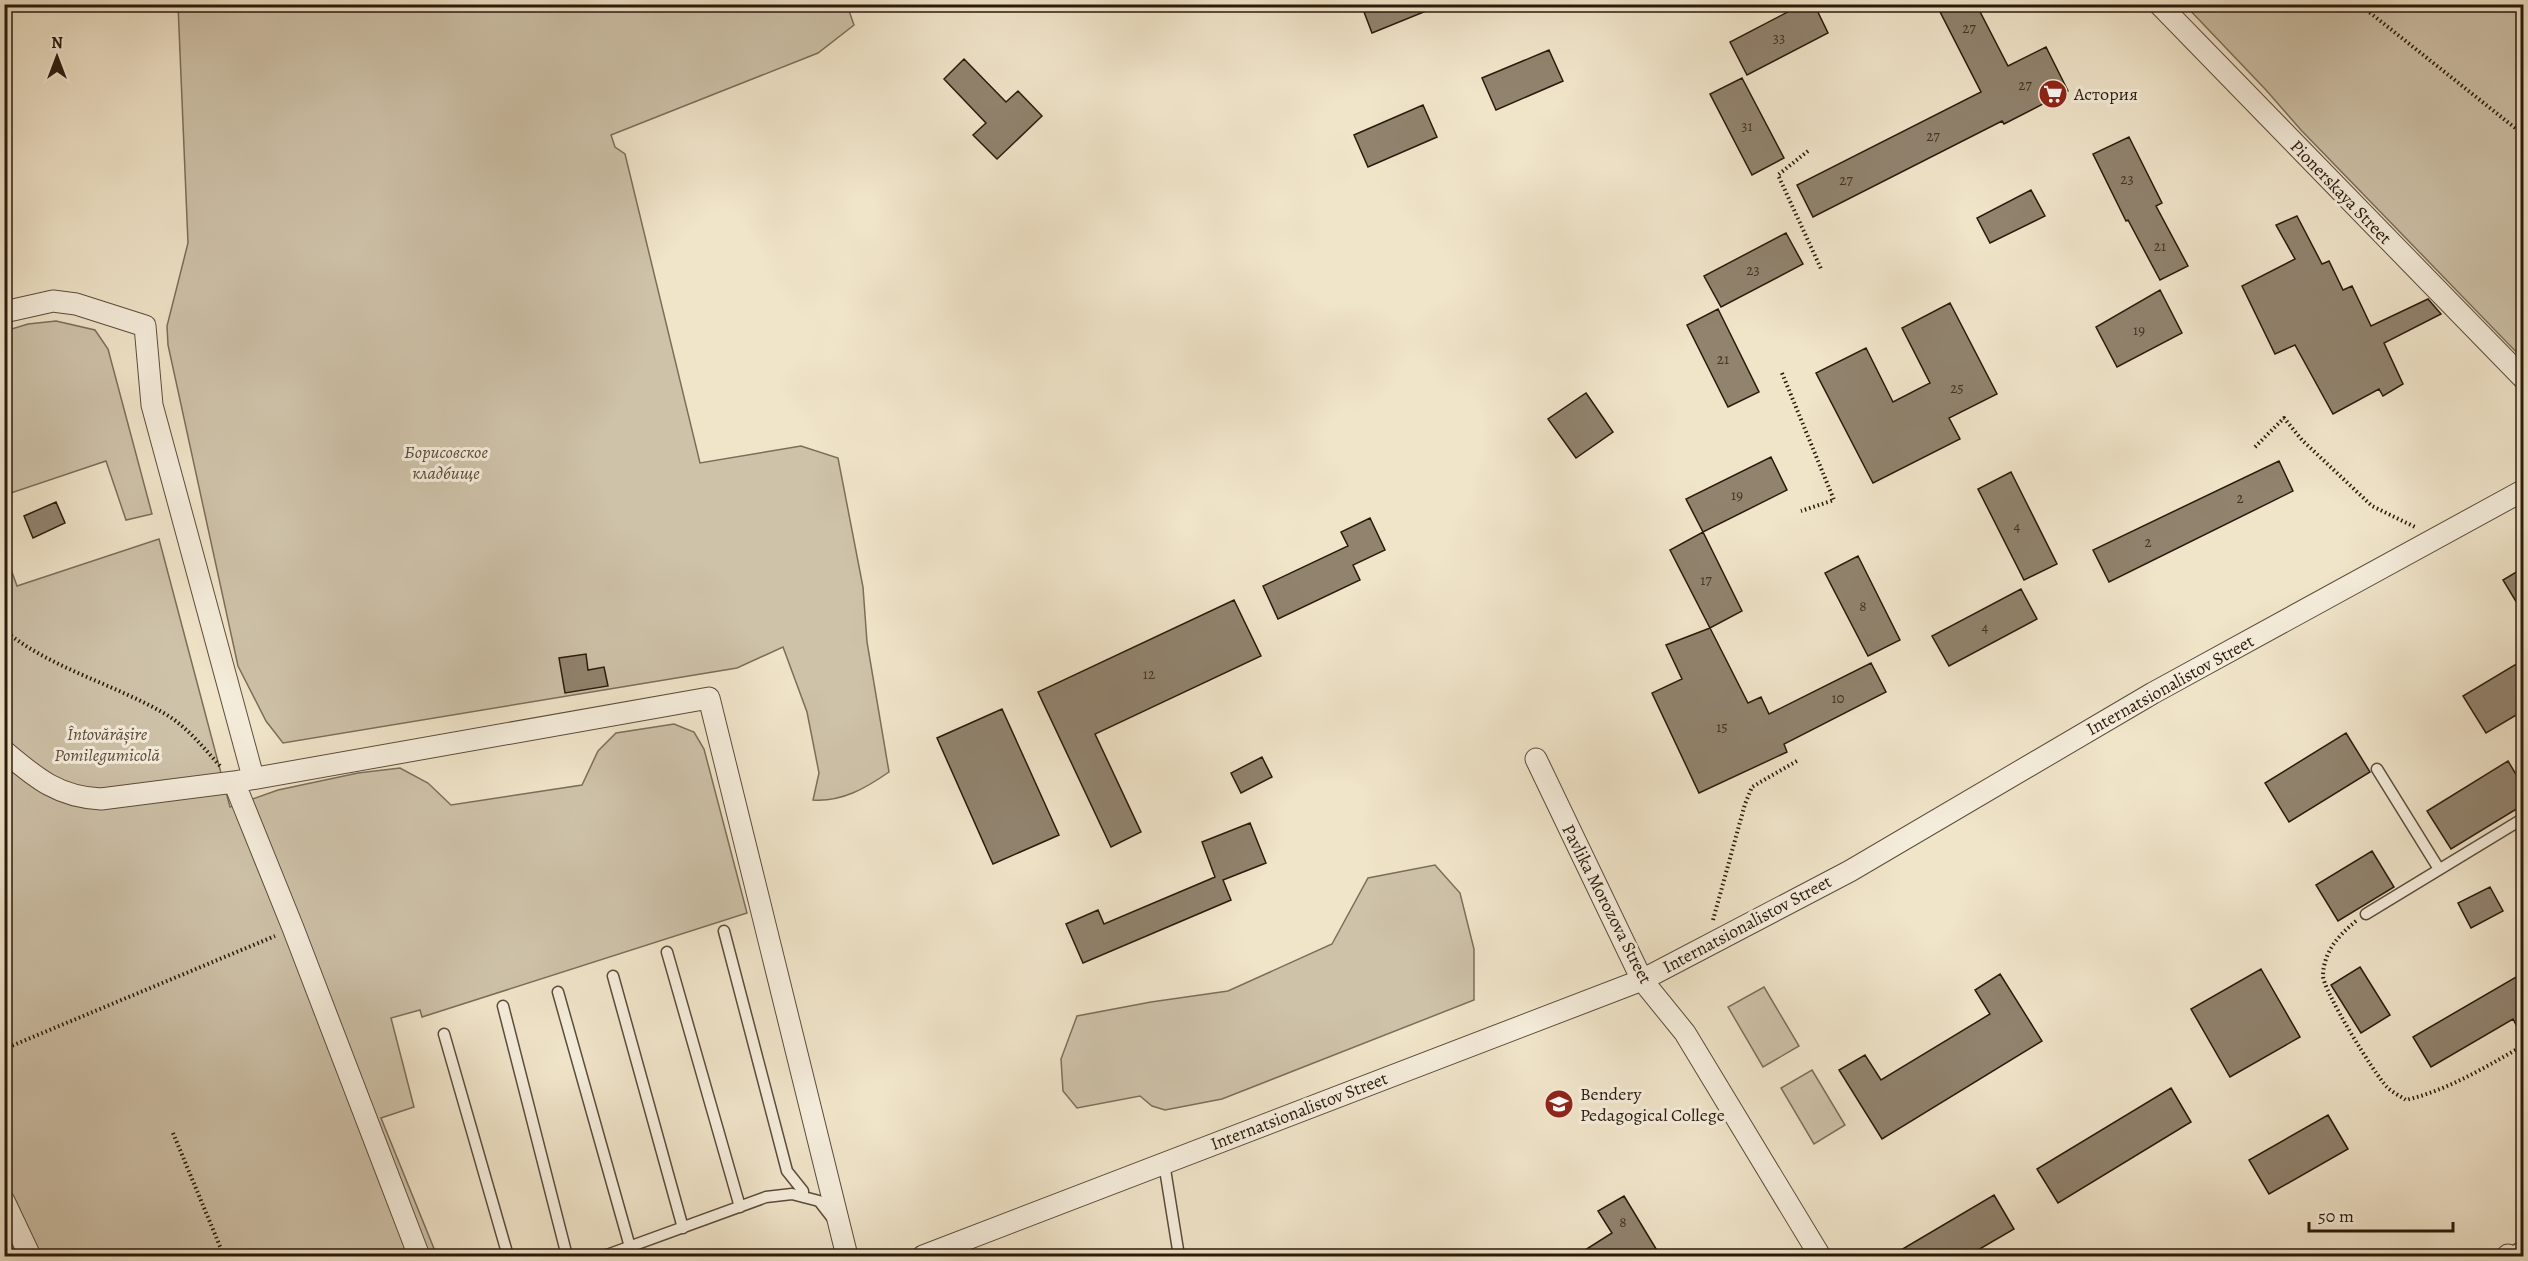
<svg xmlns="http://www.w3.org/2000/svg" width="2528" height="1261" viewBox="0 0 2528 1261" font-family="Alegreya,serif">
  <rect width="100%" height="100%" fill="#f0e4c9"/>
  <filter id="stains"><feTurbulence type="fractalNoise" baseFrequency=".00333" numOctaves="4"/><feColorMatrix values="0 0 0 0 .2 0 0 0 0 .09 0 0 0 0 .02 0 0 0 .5 -.17"/></filter>
  <radialGradient id="worn" r=".72"><stop offset=".6" stop-color="#630" stop-opacity="0"/><stop offset="1" stop-color="#630" stop-opacity=".3"/></radialGradient>
  <!-- green -->
  <path fill="#cec2a9" stroke="#7c6e5a" stroke-width="1.5" d="M178 5H847L854 25 818 53 611 135 615 147 625 154 700 463 801 446 838 458 863 587 867 642 889 772C866 788 842 802 813 800L819 773 807 712 783 647 737 668 283 743 266 721 238 666 168 345 167 326 188 243Z
    M2185 5H2523V359L2301 130 2266 90Z
    M56 321 95 330 108 349 152 514 126 520 106 461 5 495V331L28 324Z
    M159 539 230 807 278 790 358 773 400 768 428 783 451 805 582 785 598 751 616 733 674 724 694 732 704 749 747 913 422 1017 420 1010 391 1018 414 1107 381 1118 437 1256H5L4 550 17 586Z
    M1435 865 1460 893 1474 949V1000L1222 1099 1165 1110 1152 1106 1140 1096 1077 1108 1063 1091 1061 1059 1077 1016 1151 1002 1228 991 1332 944 1368 878Z
    M1764 987 1799 1046 1763 1067 1728 1007Z
    M1812 1070 1845 1125 1814 1144 1781 1088Z"/>
  <!-- building -->
  <path fill="#91836e" stroke="#2a1a0c" stroke-width="1.5" d="M1361 4H1441V5L1372 33Z
    M1803 4H1814L1828 33 1747 75 1730 42Z
    M1936 4H1976L2008 66 2046 47 2068 91 2004 124 2002 121 1813 217 1797 185 1981 92Z
    M1549 50 1563 81 1496 110 1482 78Z
    M964 59 1006 102 1018 91 1042 116 997 159 973 135 986 123 944 79Z
    M1742 78 1784 158 1752 175 1710 94Z
    M1423 105 1437 137 1368 167 1354 135Z
    M2129 137 2162 203 2156 206 2188 266 2160 280 2128 220 2126 221 2093 154Z
    M2031 190 2045 216 1990 243 1977 218Z
    M2297 216 2322 264 2329 261 2343 290 2352 286 2371 326 2428 299 2441 314 2384 343 2403 384 2383 396 2379 389 2333 414 2295 345 2275 354 2242 286 2295 259 2276 225Z
    M1786 233 1803 264 1721 307 1704 276Z
    M2160 290 2182 333 2117 367 2096 327Z
    M1950 303 1997 394 1949 418 1960 439 1873 483 1816 373 1866 348 1893 402 1930 383 1902 328Z
    M1718 309 1759 392 1728 407 1687 325Z
    M1586 393 1613 432 1576 458 1548 419Z
    M1771 457 1787 490 1703 532 1686 499Z
    M2279 461 2293 491 2109 582 2093 550Z
    M2011 472 2057 564 2024 580 1978 489Z
    M56 502 65 523 33 538 24 516Z
    M1370 518 1385 550 1353 565 1360 580 1278 619 1263 586 1348 546 1341 532Z
    M1703 532 1742 611 1710 628 1670 550Z
    M1858 556 1900 640 1868 656 1825 573Z
    M2523 568V613L2503 580Z
    M2021 589 2037 619 1949 666 1932 636Z
    M1234 600 1261 656 1095 734 1141 832 1111 847 1038 692Z
    M1710 628 1748 703 1761 697 1769 714 1871 663 1886 692 1784 744 1787 752 1699 793 1652 693 1682 679 1666 645Z
    M586 654 588 670 604 667 608 686 565 693 559 658Z
    M2523 660V711L2486 733 2463 696Z
    M1002 709 1059 835 993 864 937 738Z
    M2346 733 2370 772 2289 822 2265 783Z
    M1262 757 1272 777 1241 793 1231 773Z
    M2508 761 2523 786V805L2451 849 2427 811Z
    M1250 823 1266 863 1223 880 1231 900 1083 963 1066 924 1098 910 1104 924 1215 877 1202 842Z
    M2372 851 2394 887 2338 921 2316 885Z
    M2490 887 2503 911 2471 928 2458 903Z
    M2360 967 2390 1015 2361 1033 2331 985Z
    M2261 969 2300 1037 2230 1077 2191 1009Z
    M2523 973V1038L2513 1019 2431 1067 2413 1037Z
    M2000 974 2042 1041 1882 1139 1839 1070 1865 1055 1881 1080 1990 1014 1975 990Z
    M2171 1088 2191 1122 2058 1203 2037 1169Z
    M2328 1115 2348 1149 2269 1194 2249 1160Z
    M1994 1195 2014 1229 1966 1257H1889Z
    M1624 1196 1661 1257H1574L1612 1233 1598 1211Z"/>
  <g fill="none" stroke-linecap="round" stroke-linejoin="round">
    <!-- service casing -->
    <g stroke="#5c4c3b" stroke-width="13">
      <path id="service" d="M2377 769 2439 869
        M2366 914 2524 818
        M724 931 787 1171 803 1191V1197
        M667 952 740 1207
        M613 976 683 1228
        M558 992 630 1247
        M503 1006 567 1256
        M444 1034 508 1256
        M1164 1163 1179 1256
        M2508 1255 2524 1245
        M604 1256 766 1197 792 1194 819 1201 833 1219"/>
    </g>
    <!-- minor casing -->
    <g stroke="#5c4c3b" stroke-width="23">
      <path id="minor" d="M2159 4 2524 379
        M4 312 53 301 76 304 145 326 152 405 253 777
        M4 751C36 778 58 797 101 799L234 782 709 698 847 1256
        M1536 759 1642 980 1685 1033 1820 1256
        M234 782 293 928 419 1256
        M4 1201 30 1256
        M2508 1255 2509 1256
        M923 1256 1642 980 1850 871 2153 693 2524 490"/>
    </g>
    <!-- path -->
    <path stroke="#2a1a0c" stroke-width="4" stroke-dasharray="1.5 3" stroke-linecap="butt" d="M2359 4 2524 135
      M1808 151 1778 175 1822 271
      M1782 373 1834 500 1801 511
      M2255 447 2284 418 2302 440 2372 506 2417 528
      M4 630C51 669 115 684 167 715 188 728 203 747 220 766
      M1713 920 1745 804 1752 787 1797 761
      M2356 921C2339 935 2324 951 2323 975 2322 989 2375 1075 2387 1087 2392 1092 2400 1096 2406 1100 2448 1090 2486 1067 2524 1045
      M4 1049 275 936
      M173 1133 224 1256"/>
    <!-- service -->
    <use href="#service" stroke="#f5eddc" stroke-width="10"/>
    <!-- minor -->
    <use href="#minor" stroke="#f5eddc" stroke-width="21"/>
  </g>
  <!-- icons -->
  <defs>
    <g id="supermarket-disc" transform="scale(1.5)"><circle r="9.5" fill="#8f2418" stroke="#f5eddc"/><path d="M-6-5.5h2.5l.6 2H6L4.5 2H-2.5L-4.4-4H-6ZM-1.5 3.2a1.3 1.3 0 1 0 .1 0ZM3 3.2a1.3 1.3 0 1 0 .1 0Z" fill="#fff"/></g>
    <g id="school-disc" transform="scale(1.5)"><circle r="9.5" fill="#8f2418" stroke="#f5eddc"/><path d="M0-5L7-2L0 1L-7-2ZM-4 1L0 2.5L4 1V4Q0 6-4 4Z" fill="#fff"/></g>
  </defs>
  <g fill-rule="evenodd">
    <use href="#supermarket-disc" x="2053" y="94"/>
    <use href="#school-disc" x="1559" y="1104"/>
  </g>
  <g text-anchor="middle" stroke-width="6" stroke-linejoin="round" paint-order="stroke">
    <!-- number labels -->
    <g font-size="15" fill="#443424">
      <text x="1969" y="33">27</text>
      <text x="1779" y="43">33</text>
      <text x="2025" y="90">27</text>
      <text x="1747" y="131">31</text>
      <text x="1933" y="141">27</text>
      <text x="2127" y="184">23</text>
      <text x="1846" y="185">27</text>
      <text x="2160" y="251">21</text>
      <text x="1753" y="275">23</text>
      <text x="2139" y="335">19</text>
      <text x="1723" y="364">21</text>
      <text x="1957" y="393">25</text>
      <text x="1737" y="500">19</text>
      <text x="2240" y="503">2</text>
      <text x="2017" y="531">4</text>
      <text x="2148" y="547">2</text>
      <text x="1706" y="585">17</text>
      <text x="1863" y="611">8</text>
      <text x="1985" y="632">4</text>
      <text x="1149" y="679">12</text>
      <text x="1838" y="703">10</text>
      <text x="1722" y="732">15</text>
      <text x="1623" y="1227">8</text>
    </g>
    <!-- poi labels -->
    <g font-size="18" fill="#2a1a0c" stroke="#f5eddc" text-anchor="start">
      <text x="2074" y="100">Астория</text>
      <text x="1580" y="1100">Bendery<tspan x="1580" dy="21">Pedagogical College</tspan></text>
    </g>
    <!-- street labels -->
    <g font-size="18" fill="#2a1a0c" stroke="#f5eddc">
      <text transform="translate(2341 192) rotate(46)" y="6">Pionerskaya Street</text>
      <text transform="translate(2170 685) rotate(-29)" y="6">Internatsionalistov Street</text>
      <text transform="translate(1607 904) rotate(63)" y="6">Pavlika Morozova Street</text>
      <text transform="translate(1747 924) rotate(-28)" y="6">Internatsionalistov Street</text>
      <text transform="translate(1299 1111) rotate(-21)" y="6">Internatsionalistov Street</text>
    </g>
    <!-- park labels -->
    <g font-size="18" font-style="italic" fill="#5b4c3b" stroke="#f5eddc">
      <text x="446" y="458">Борисовское<tspan x="446" dy="21">кладбище</tspan></text>
      <text x="107" y="740">Întovărășire<tspan x="107" dy="21">Pomilegumicolă</tspan></text>
    </g>
  </g>
  <!-- margin -->
  <rect width="2528" height="1261" fill="none" stroke="#f0e4c9" stroke-width="24"/>
  <rect x="6" y="6" width="2516" height="1249" fill="none" stroke="#2a1a0c" stroke-width="3"/>
  <rect x="12" y="12" width="2504" height="1237" fill="none" stroke="#2a1a0c" stroke-width="1.5"/>
  <!-- north arrow -->
  <g transform="translate(57 57)" stroke="#f5eddc" stroke-width="4.5" paint-order="stroke">
  <path d="M0-4.5L10 22L0 15L-10 22Z" fill="#2a1a0c"/>
  <text y="-9" font-size="16" font-weight="bold" text-anchor="middle" fill="#2a1a0c">N</text>
  </g>
  <!-- scale -->
  <path d="M2309 1222v9h144v-9" fill="none" stroke="#2a1a0c" stroke-width="3"/>
  <text x="2318" y="1222" font-size="18" fill="#2a1a0c" stroke="#f5eddc" stroke-width="4.5" paint-order="stroke">50 m</text>
  <rect width="100%" height="100%" filter="url(#stains)"/>
  <rect width="100%" height="100%" fill="url(#worn)"/>
</svg>
